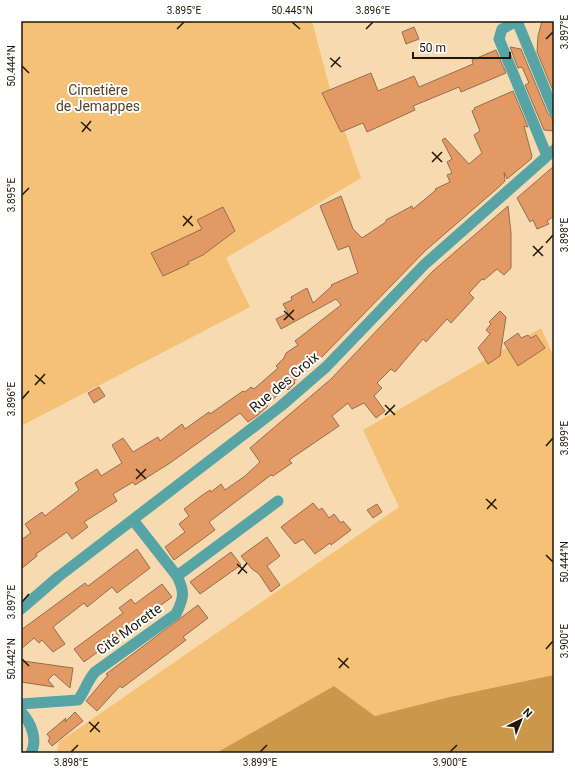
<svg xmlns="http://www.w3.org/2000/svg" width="575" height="774" viewBox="0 0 575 774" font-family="Roboto,sans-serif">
  <rect width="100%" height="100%" fill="#f7dab0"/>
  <!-- green -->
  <path fill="#f4c176" d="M21 21H312L330 89 361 178 226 258 250 307 21 426Z
    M541 328 554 357V677L375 716 334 686 216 753H57L59 742 399 507 363 430Z"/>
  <!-- forest -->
  <path fill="#cb984b" d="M554 675V753H216L334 686 375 716 450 697Z"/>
  <!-- building -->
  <path fill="#e29964" stroke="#946d52" d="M542 21H554V93L537 52 538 36Z
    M414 27 419 39 406 44 402 32Z
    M510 47 521 49 548 114 552 117 554 131 544 130 525 85 529 83 522 67 518 68Z
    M496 50 506 73 461 92 459 87 413 106 415 110 367 132 363 123 341 132 322 93 371 73 378 91 414 76 419 87 473 64 472 60Z
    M513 91 528 127 524 126 532 156 531 159 507 179 504 172 505 181 500 186 425 251 319 360 294 381 295 383 288 390 286 388 266 405 268 406 258 415 248 422 240 413 170 463 135 485 133 482 113 494 117 501 84 522 88 527 72 539 67 532 36 554 37 556 21 569V540L31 533 25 524 42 512 45 516 79 490 75 483 97 469 101 476 122 463 112 445 123 438 133 452 158 437 160 441 182 424 185 429 209 412 210 414 243 391 245 392 251 387 254 389 278 368 276 366 284 358 286 353 298 345 295 341 341 305 336 299 281 329 276 319 288 313 283 304 292 300 291 297 307 288 313 303 332 286 331 285 358 273 349 246 338 250 320 206 341 196 353 229 362 238 386 222V220L412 206 413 209 436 190 435 189 450 182 447 175 452 173 447 162 452 159 442 140 445 138 469 164 482 153 474 135 480 131 472 111 475 109 474 108Z
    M554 166V216L547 221 549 224 537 229 533 220 530 222 517 198Z
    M508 206 511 233V268L504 275 497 269 484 280 482 279 469 293 474 298 451 323 447 319 426 342 423 339 395 372 391 369 377 383 382 388 374 396 385 411 376 418 364 403 352 409 348 403 332 416 339 426 289 460 292 463 273 476 271 475 209 522 215 530 174 560 165 547 185 532 179 524 189 516 184 509 201 496 210 490 211 492 221 484 225 490 245 476 260 462 250 448 331 379 433 271Z
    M223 207 235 231 203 255 188 262 189 264 163 276 151 253 202 229 197 220Z
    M500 311 506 317 500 356 488 364 478 348 490 334 486 330 491 324 489 322Z
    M518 333 521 338 528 335 531 338 536 335 545 348 518 366 504 343Z
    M99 387 105 396 94 403 88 393Z
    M313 503 319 510 322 508 329 518 334 514 341 523 343 521 351 530 331 545 330 543 315 554 303 539 295 544 281 527Z
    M377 504 382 512 373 518 367 510Z
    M267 537 280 556 267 566 280 585 271 592 259 574 252 569 241 556Z
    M137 549 150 568 117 593 112 587 87 607 84 603 53 627 65 644 53 652 42 640 39 643 34 638 21 649V630L85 583 88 586Z
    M231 552 241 565 200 594 190 582Z
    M162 584 172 597 84 662 74 649 123 613 119 608 131 599 135 604Z
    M198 605 208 618 183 637 186 640 122 688 120 686 97 711 86 701 108 675 106 674Z
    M23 661 73 668 70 688 54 674 48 680 54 687 21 682Z
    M75 712 83 721 52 746 48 741 50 738 47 734 66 718 65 722Z"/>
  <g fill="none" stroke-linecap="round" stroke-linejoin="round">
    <!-- minor -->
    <path stroke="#56a4a5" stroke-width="11" d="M517 21 502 29 499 39 547 156
      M517 21 554 111
      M133 520 177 576
      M21 609 58 577 281 406 326 367 424 265 554 150
      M21 704 78 700C85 691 87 681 95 672L176 614C184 598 185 592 177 576L278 501
      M21 712C31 722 38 740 31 753"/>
  </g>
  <!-- ticks -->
  <path fill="none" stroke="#211707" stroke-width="1.5" d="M292 22 300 29M177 29 184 22M366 29 373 22M546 39 553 32M330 58 341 67M22 66 29 73M331 67 340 57M81 122 91 131M82 132 91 121M432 152 442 162M432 162 442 152M22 195 29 188M183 216 193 226M183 226 192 216M546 243 553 235M533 246 543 256M533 256 543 246M284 311 294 320M284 320 294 310M35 375 45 384M35 385 45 374M22 399 29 391M385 405 395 415M385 415 395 405M546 446 553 438M136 469 146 479M136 479 146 469M486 499 497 509M487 509 496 499M546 555 553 562M237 564 247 573M238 574 247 563M22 602 29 594M546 649 553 641M338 658 349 668M22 659 29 666M339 668 348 658M89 722 100 732M90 732 99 722M71 752 78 745M260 752 267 745M450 752 457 745"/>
  <g text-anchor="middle" stroke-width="4" stroke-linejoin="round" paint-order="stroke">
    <!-- park labels -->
    <g font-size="14" fill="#584221" stroke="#fff">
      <text x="98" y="95">Cimetière<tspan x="98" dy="16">de Jemappes</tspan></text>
    </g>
    <!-- street labels -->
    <g font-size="14" fill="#211707" stroke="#fff">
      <text transform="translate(284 382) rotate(-40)" y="5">Rue des Croix</text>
      <text transform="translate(129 629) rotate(-36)" y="5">Cité Morette</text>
    </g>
  </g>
  <!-- border -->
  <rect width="575" height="774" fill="none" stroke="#ffffff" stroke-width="44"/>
  <!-- north arrow -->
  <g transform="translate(521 720) rotate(43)" stroke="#ffffff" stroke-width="3" paint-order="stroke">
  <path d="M0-3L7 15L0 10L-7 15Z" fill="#211707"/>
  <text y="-6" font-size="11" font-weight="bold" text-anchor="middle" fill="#211707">N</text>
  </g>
  <!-- scale -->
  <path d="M413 52v6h97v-6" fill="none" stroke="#211707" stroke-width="2"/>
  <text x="419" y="52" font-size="12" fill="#211707" stroke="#ffffff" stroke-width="3" paint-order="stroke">50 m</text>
  <rect x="22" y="22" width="531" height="730" fill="none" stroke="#211707" stroke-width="1.5"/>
  <g font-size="10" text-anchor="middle" fill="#211707">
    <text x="184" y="14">3.895°E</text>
    <text x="292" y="14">50.445°N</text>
    <text x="373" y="14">3.896°E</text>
    <text transform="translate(564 32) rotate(-90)" y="4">3.897°E</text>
    <text transform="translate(11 66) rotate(-90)" y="4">50.444°N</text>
    <text transform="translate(11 195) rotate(-90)" y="4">3.895°E</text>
    <text transform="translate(564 235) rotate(-90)" y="4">3.898°E</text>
    <text transform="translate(11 399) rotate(-90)" y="4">3.896°E</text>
    <text transform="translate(564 438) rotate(-90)" y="4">3.899°E</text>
    <text transform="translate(564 562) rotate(-90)" y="4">50.444°N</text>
    <text transform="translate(11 602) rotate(-90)" y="4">3.897°E</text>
    <text transform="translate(564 641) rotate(-90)" y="4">3.900°E</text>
    <text transform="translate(11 659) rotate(-90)" y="4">50.442°N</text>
    <text x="71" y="766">3.898°E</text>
    <text x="260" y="766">3.899°E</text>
    <text x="450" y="766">3.900°E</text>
  </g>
</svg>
